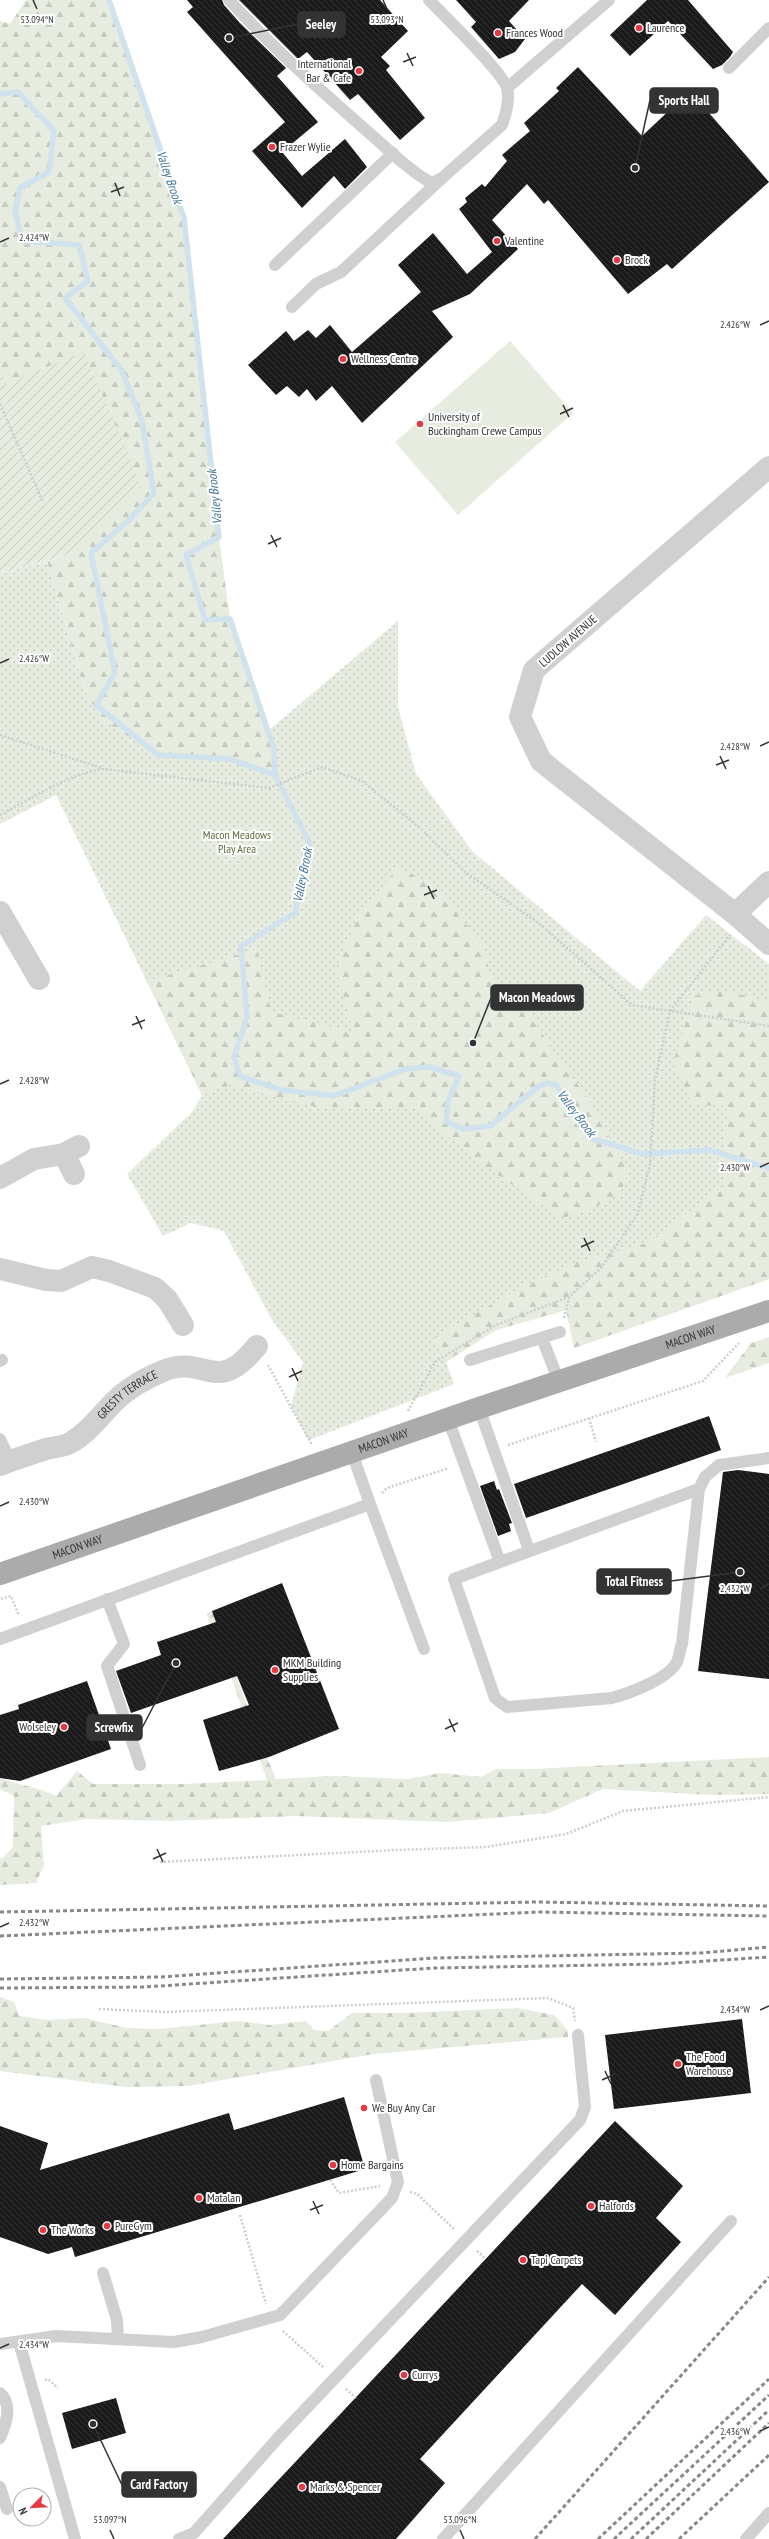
<svg xmlns="http://www.w3.org/2000/svg" width="769" height="2539" viewBox="0 0 769 2539" font-family="'PT Sans Narrow',sans-serif">
  <defs>
    <pattern id="grass-dots" width="8" height="8" patternUnits="userSpaceOnUse"><rect width="8" height="8" fill="#e6ecdf"/><path d="M2 2h.1M6 6h.1" fill="none" stroke="#c6cbc0" stroke-width="1.8" stroke-linecap="round"/></pattern>
    <pattern id="forest-firs" width="22" height="20" patternUnits="userSpaceOnUse"><rect width="22" height="20" fill="#e6ecdf"/><path d="M5 1l3.5 6h-7zM16 11l3.5 6h-7z" fill="#c6cbc0"/></pattern>
    <pattern id="garden-furrows" width="10" height="10" patternUnits="userSpaceOnUse"><rect width="10" height="10" fill="#e6ecdf"/><path d="M-1 1l2-2M0 10L10 0M9 11l2-2" fill="none" stroke="#c6cbc0"/></pattern>
    <pattern id="building-back-hatch" width="6" height="6" patternUnits="userSpaceOnUse"><rect width="6" height="6" fill="#1a1a1a"/><path d="M-1 5l2 2M0 0l6 6M5-1l2 2" fill="none" stroke="#333"/></pattern>
  </defs>
  <rect width="100%" height="100%" fill="#fff"/>
  <!-- grass -->
  <path fill="url(#grass-dots)" d="M47 561 85 692 158 755 222 759 275 775 274 749 268 731 398 621V707L416 774 472 851 640 991 706 915 769 964V1279L574 1348 566 1310 496 1330 446 1362 454 1384 309 1440 291 1406 303 1362 272 1320 224 1231 191 1223 163 1236 127 1174 193 1111 202 1095 56 795 0 824V574Z"/>
  <!-- forest -->
  <path fill="url(#forest-firs)" d="M26 0H109L184 218 219 537 230 619 274 749 275 775 230 759 158 755 102 720 85 692 47 561 67 555 0 370V21L10 24Z
    M398 867 440 888 485 949 490 974 523 1001 549 1045 594 1107 628 1173 620 1194 589 1210 563 1218C509 1184 461 1151 415 1107L320 1108 230 1085 202 1095 147 981 257 949 271 1012 353 1032 336 968 357 919Z
    M724 990 769 1002V1279L574 1348 566 1310 496 1330 445 1362 435 1337 522 1287 579 1261 647 1243 723 1186 727 1106 693 1105 673 1063 694 996Z
    M769 1337V1363L725 1378 751 1343Z
    M212 1611 223 1630 231 1661 256 1732 276 1779 334 1776 407 1779 441 1773 481 1777 496 1769H533L769 1757V1794L711 1795 603 1789 549 1813 447 1822 296 1816 171 1821 86 1819 41 1826 44 1865 36 1883 0 1885V1858H3L13 1847 14 1796 0 1789V1778C19 1785 38 1787 56 1796L77 1771 93 1784H184L267 1780 219 1642 206 1614Z
    M0 1997 14 2002 19 2016 47 2020 84 2018 127 2028 159 2029 237 2021 270 2025 306 2021 314 2030 328 2031 352 2013H406L518 2008 554 2015 568 2031V2037L374 2054 188 2086 126 2087 0 2071Z"/>
  <!-- garden -->
  <path fill="url(#garden-furrows)" d="M83 352 131 459 140 486 67 555 0 574V370L6 384Z"/>
  <!-- pitch -->
  <path fill="#e6ecdf" d="M510 341 573 413 458 515 395 442Z"/>
  <g fill="none" stroke-linecap="round" stroke-linejoin="round">
    <!-- stream -->
    <path stroke="#cfe2ee" stroke-width="5.5" d="M109 0 184 218 219 537 186 555 205 620 230 619 274 749 275 775 310 844 295 913 241 946 247 1017 234 1057 240 1076 281 1090 334 1096 405 1069 430 1067 459 1076 448 1101 446 1121 463 1129 490 1126 539 1086 548 1083 556 1085 593 1139 643 1154 709 1150 769 1168
      M0 94 18 92 54 131 49 172 20 188 15 211 22 241 79 245 88 281 65 298 122 371 142 421 154 493 128 521 91 553 115 673 96 705 158 755 230 759 275 775"/>
  </g>
  <!-- building -->
  <path fill="url(#building-back-hatch)" d="M187 0H222L224 5 240 23 286 68 277 76 318 122 282 152 302 176 345 139 367 167 345 189 334 176 302 208 252 151 285 122 187 12 193 7Z
    M239 0H380L408 31 381 57 390 66 386 70 425 118 400 140 358 94 350 100 307 52 298 59Z
    M456 0H529L509 21 525 39 515 52 499 59 471 27 476 22Z
    M647 0H688L733 52 730 57 722 65 713 69 668 21 630 56 610 35Z
    M578 67 642 136 690 91 769 182 672 269 667 264 628 294 548 200 544 204 527 184 492 220 518 249 470 294 432 311 453 337 362 423 332 386 316 401 307 389 299 397 287 386 276 395 248 365 286 331 294 341 308 330 316 338 330 325 352 352 421 292 398 265 433 233 467 274 492 252 459 209 467 202 465 198 482 184 485 187 507 161 502 155 530 131 524 123 559 91 556 88Z
    M709 1416 721 1450 526 1518 514 1484Z
    M738 1470 769 1474V1679L698 1671 723 1472Z
    M494 1481 497 1490 499 1489 512 1523 509 1524 511 1531 498 1536 480 1486Z
    M282 1583 339 1729 269 1757 219 1771 203 1720 249 1705 237 1676 131 1713 116 1671 161 1655 157 1642 216 1622 212 1611Z
    M87 1681 111 1749 20 1781 0 1778V1715L19 1709 18 1705Z
    M742 2019 751 2093 614 2109 605 2035Z
    M344 2097 365 2169 75 2257 72 2247 48 2254 0 2237V2126L48 2143 40 2170 229 2113 234 2130Z
    M615 2121 683 2186 656 2218 681 2242 615 2315 582 2284 420 2459 445 2483 396 2539H223Z
    M116 2398 126 2433 72 2449 62 2413Z"/>
  <g fill="none" stroke-linecap="round" stroke-linejoin="round">
    <!-- path -->
    <path stroke="#cdcdcd" stroke-width="2.5" stroke-dasharray="2 2" stroke-linecap="butt" d="M0 404 43 502
      M0 735 102 768
      M0 815C33 798 66 775 103 769L269 788 322 767 362 781 420 828 465 872 540 924 632 1005 769 1026
      M564 1318 569 1298
      M268 1365 312 1445
      M408 1411 435 1362 496 1325 569 1297 601 1268 637 1215 650 1165 655 1080 670 1011 730 935
      M589 1418 596 1442
      M508 1445 703 1381 739 1343
      M382 1493 387 1488 449 1468
      M1 1599 11 1596 19 1616
      M160 1862 396 1850 486 1847 566 1834 623 1811 769 1797
      M99 2009 165 2012 548 1998 573 2008 575 2021
      M330 2180 339 2193 380 2186
      M410 2192 417 2194 455 2230
      M240 2215 266 2304
      M477 2251 486 2259
      M283 2331 323 2367
      M45 2380 48 2379 58 2388
      M346 2389 356 2398"/>
    <!-- lane -->
    <path stroke="#d0d0d0" stroke-width="12" d="M229 0C272 47 319 89 367 131 387 148 408 170 432 183L442 178 502 125C506 114 510 100 507 88 502 71 444 16 429 0
      M729 68 769 28
      M507 88 609 0
      M275 265 393 153
      M292 307 316 284 341 272 441 179
      M542 1338 559 1382
      M470 1360 560 1332
      M0 1361 2 1360
      M479 1408 529 1550
      M448 1419 500 1562 699 1489
      M0 1439 10 1461
      M370 1504 424 1649
      M500 1562 454 1579 495 1698 507 1707 612 1698C630 1693 668 1679 677 1662 679 1657 680 1649 682 1644L699 1489 705 1477 719 1465 769 1458
      M107 1599 124 1644 107 1666 140 1765
      M0 1639 370 1504 352 1453
      M103 2273 117 2320 118 2338
      M19 2342 75 2539
      M0 2344 56 2336 174 2342 202 2337 280 2315 392 2198 398 2182 376 2080
      M0 2393C13 2405 6 2424 0 2438
      M0 2487 7 2509
      M179 2539 194 2533 278 2438 580 2120 585 2107 578 2035
      M443 2539 731 2221
      M746 2539 769 2513"/>
    <!-- street -->
    <g stroke="#d0d0d0" stroke-width="22">
      <path d="M769 467 534 670 520 717 541 761 735 914 769 944"/>
      <path d="M0 912 39 979"/>
      <path d="M735 914 769 882"/>
      <path d="M64 1154 74 1174"/>
      <path d="M0 1178 34 1159 64 1154 79 1146"/>
      <path d="M0 1269 46 1280 61 1281 92 1267 109 1271 155 1288 167 1299 183 1325"/>
      <path id="s1" d="M0 1465C15 1459 31 1454 46 1449 54 1447 63 1447 70 1443 88 1433 100 1416 114 1402 127 1389 146 1378 163 1371 206 1353 215 1398 257 1346"/>
    </g>
    <!-- primary -->
    <path stroke="#ababab" stroke-width="22" id="s2" d="M0 1574 479 1408 769 1311"/>
    <!-- rail -->
    <path stroke="#888" stroke-width="3" stroke-dasharray="4 3" stroke-linecap="butt" d="M0 1912 538 1902 769 1906
      M0 1936 539 1912 769 1916
      M0 1979 160 1977 435 1958 701 1953 769 1947
      M0 1988 144 1987 434 1968 659 1964 769 1957
      M535 2539 769 2277
      M598 2539 769 2379
      M614 2539 769 2395
      M631 2539 769 2410
      M646 2539 769 2423
      M679 2539 769 2455"/>
  </g>
  <!-- ticks -->
  <path fill="none" stroke="#333" stroke-width="1.5" d="M33 0 37 9M383 0 387 9M407 53 413 66M403 62 416 57M115 183 120 196M111 192 124 187M0 242 9 238M760 325 769 321M563 405 569 417M560 414 573 408M271 535 277 547M268 544 281 538M0 663 9 659M760 746 769 742M720 756 726 769M716 765 729 760M428 886 434 899M424 895 437 890M136 1016 142 1029M132 1025 145 1020M0 1084 9 1080M760 1167 769 1163M584 1238 590 1251M581 1247 594 1241M292 1368 298 1381M289 1377 302 1371M0 1506 9 1502M760 1589 769 1584M449 1719 455 1732M445 1729 458 1723M157 1849 163 1862M153 1859 166 1853M0 1927 9 1923M760 2010 769 2006M605 2071 611 2084M602 2080 615 2074M313 2201 319 2214M310 2210 323 2205M0 2348 9 2344M760 2431 769 2427M110 2530 114 2539M460 2530 464 2539"/>
  <!-- markers -->
  <g fill="#e63946" stroke="#fff" stroke-width="1.5">
    <circle cx="639" cy="28" r="4"/>
    <circle cx="498" cy="33" r="4"/>
    <circle cx="359" cy="71" r="4"/>
    <circle cx="272" cy="147" r="4"/>
    <circle cx="497" cy="241" r="4"/>
    <circle cx="617" cy="260" r="4"/>
    <circle cx="343" cy="359" r="4"/>
    <circle cx="420" cy="424" r="4"/>
    <circle cx="275" cy="1670" r="4"/>
    <circle cx="64" cy="1727" r="4"/>
    <circle cx="678" cy="2064" r="4"/>
    <circle cx="364" cy="2108" r="4"/>
    <circle cx="333" cy="2165" r="4"/>
    <circle cx="199" cy="2198" r="4"/>
    <circle cx="591" cy="2206" r="4"/>
    <circle cx="107" cy="2226" r="4"/>
    <circle cx="43" cy="2230" r="4"/>
    <circle cx="523" cy="2260" r="4"/>
    <circle cx="404" cy="2375" r="4"/>
    <circle cx="302" cy="2487" r="4"/>
  </g>
  <g text-anchor="middle" stroke-width="4" stroke-linejoin="round" paint-order="stroke">
    <!-- poi labels -->
    <g font-size="12" fill="#333" stroke="#fff" text-anchor="start">
      <text x="647" y="32">Laurence</text>
      <text x="506" y="37">Frances Wood</text>
      <text x="351" y="68" text-anchor="end">International<tspan x="351" dy="14">Bar &amp; Cafe</tspan></text>
      <text x="280" y="151">Frazer Wylie</text>
      <text x="505" y="245">Valentine</text>
      <text x="625" y="264">Brock</text>
      <text x="351" y="363">Wellness Centre</text>
      <text x="428" y="421">University of<tspan x="428" dy="14">Buckingham Crewe Campus</tspan></text>
      <text x="283" y="1667">MKM Building<tspan x="283" dy="14">Supplies</tspan></text>
      <text x="56" y="1731" text-anchor="end">Wolseley</text>
      <text x="686" y="2061">The Food<tspan x="686" dy="14">Warehouse</tspan></text>
      <text x="372" y="2112">We Buy Any Car</text>
      <text x="341" y="2169">Home Bargains</text>
      <text x="207" y="2202">Matalan</text>
      <text x="599" y="2210">Halfords</text>
      <text x="115" y="2230">PureGym</text>
      <text x="51" y="2234">The Works</text>
      <text x="531" y="2264">Tapi Carpets</text>
      <text x="412" y="2379">Currys</text>
      <text x="310" y="2491">Marks &amp; Spencer</text>
    </g>
    <!-- street labels -->
    <g font-size="12" fill="#333" stroke="#fff">
      <text transform="translate(568 641) rotate(-41)" y="4">LUDLOW AVENUE</text>
      <text dy="4" stroke="none"><textPath href="#s2" startOffset="730">MACON WAY</textPath></text>
      <text dy="4" stroke="none"><textPath href="#s1" startOffset="149">GRESTY TERRACE</textPath></text>
      <text dy="4" stroke="none"><textPath href="#s2" startOffset="406">MACON WAY</textPath></text>
      <text dy="4" stroke="none"><textPath href="#s2" startOffset="82">MACON WAY</textPath></text>
    </g>
    <!-- park labels -->
    <g font-size="12" fill="#56703f" stroke="#fff">
      <text x="237" y="839">Macon Meadows<tspan x="237" dy="14">Play Area</tspan></text>
    </g>
    <!-- water labels -->
    <g font-size="13" font-style="italic" fill="#3f7597" stroke="#fff">
      <text transform="translate(170 177) rotate(71)" y="5">Valley Brook</text>
      <text transform="translate(214 497) rotate(-96)" y="5">Valley Brook</text>
      <text transform="translate(302 875) rotate(-79)" y="5">Valley Brook</text>
      <text transform="translate(577 1113) rotate(53)" y="5">Valley Brook</text>
    </g>
  </g>
  <g font-size="10" text-anchor="middle" fill="#333" stroke="#fff" stroke-width="4" stroke-linejoin="round" paint-order="stroke">
    <text x="387" y="23">53.093°N</text>
    <text x="37" y="23">53.094°N</text>
    <text x="34" y="241">2.424°W</text>
    <text x="735" y="328">2.426°W</text>
    <text x="34" y="662">2.426°W</text>
    <text x="735" y="750">2.428°W</text>
    <text x="34" y="1084">2.428°W</text>
    <text x="735" y="1171">2.430°W</text>
    <text x="34" y="1505">2.430°W</text>
    <text x="735" y="1592">2.432°W</text>
    <text x="34" y="1926">2.432°W</text>
    <text x="735" y="2013">2.434°W</text>
    <text x="34" y="2348">2.434°W</text>
    <text x="735" y="2435">2.436°W</text>
    <text x="110" y="2523">53.097°N</text>
    <text x="460" y="2523">53.096°N</text>
  </g>
  <!-- callouts -->
  <path fill="none" stroke="#333" stroke-width="1.5" d="M229 38L298 24M635 168L650 100M473 1043L491 998M740 1572L671 1581M176 1663L142 1728M93 2424L122 2485"/>
  <g fill="#333" stroke="#fff" stroke-width="1.5">
    <circle cx="229" cy="38" r="4"/>
    <circle cx="635" cy="168" r="4"/>
    <circle cx="473" cy="1043" r="4"/>
    <circle cx="740" cy="1572" r="4"/>
    <circle cx="176" cy="1663" r="4"/>
    <circle cx="93" cy="2424" r="4"/>
  </g>
  <g fill="#333" stroke="#333" stroke-width="1.5">
    <rect x="298" y="12" width="47" height="25" rx="4"/>
    <rect x="650" y="88" width="68" height="25" rx="4"/>
    <rect x="491" y="985" width="92" height="25" rx="4"/>
    <rect x="597" y="1569" width="74" height="25" rx="4"/>
    <rect x="87" y="1715" width="55" height="25" rx="4"/>
    <rect x="122" y="2472" width="74" height="25" rx="4"/>
  </g>
  <g font-size="13" text-anchor="middle" font-weight="bold" fill="#fff">
    <text x="321" y="29">Seeley</text>
    <text x="684" y="105">Sports Hall</text>
    <text x="537" y="1002">Macon Meadows</text>
    <text x="634" y="1586">Total Fitness</text>
    <text x="114" y="1732">Screwfix</text>
    <text x="159" y="2489">Card Factory</text>
  </g>
  <!-- north arrow -->
  <g transform="translate(32 2507) rotate(246)"><circle r="19" fill="#ffffff" stroke="#adadad"/>
  <path d="M0-3L7 15L0 10L-7 15Z" fill="#e63946"/>
  <text y="-6" font-size="11" font-weight="bold" text-anchor="middle" fill="#333333">N</text>
  </g>
</svg>
